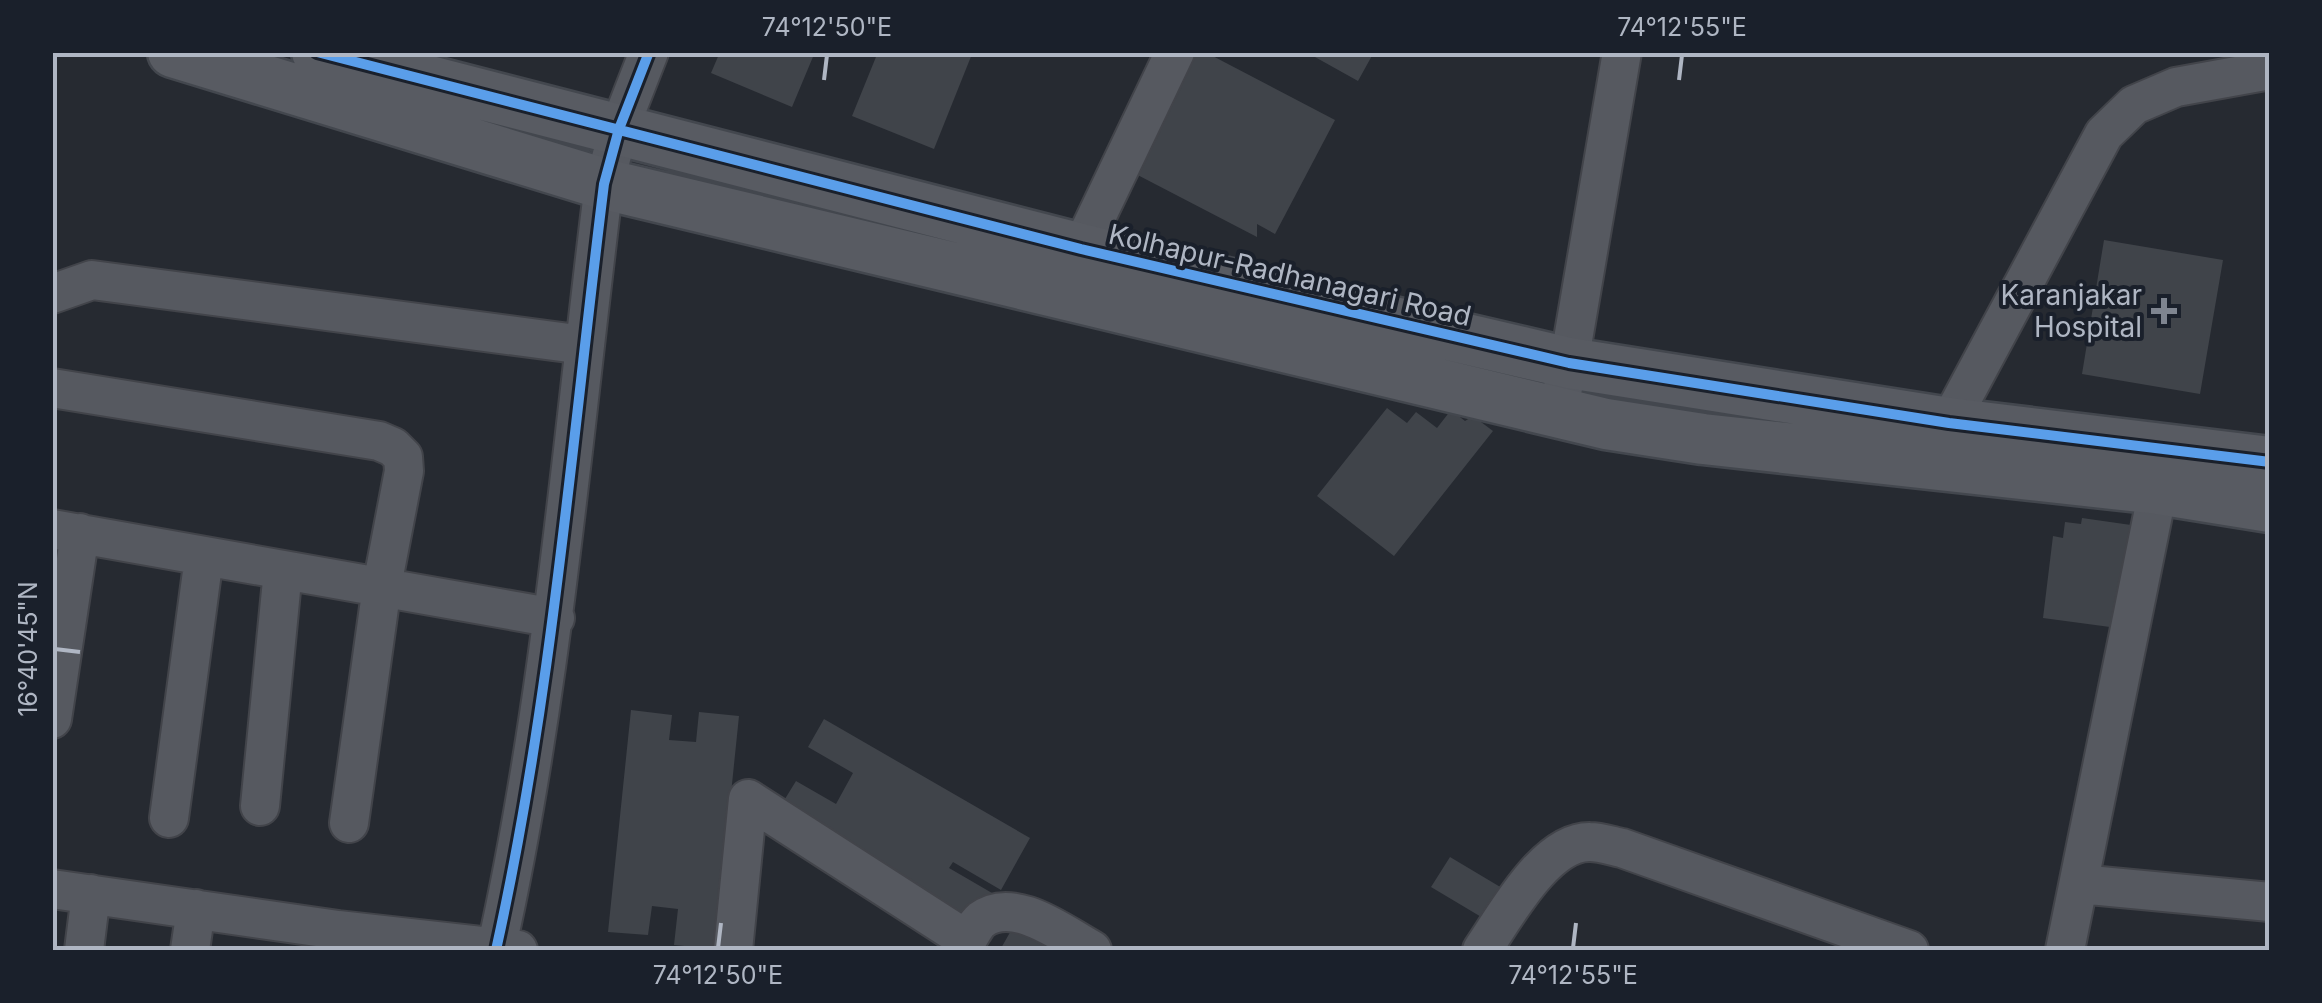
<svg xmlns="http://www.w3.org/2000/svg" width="2322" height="1003" viewBox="0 0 2322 1003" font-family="Inter,sans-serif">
  <rect width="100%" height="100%" fill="#262a31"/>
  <!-- building -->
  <path fill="#40444a" d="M720 52H815L792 107 711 73Z
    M878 52 972 54 934 149 852 116Z
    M1190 52H1205L1335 120 1275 234 1257 224V237L1128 170Z
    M1306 52H1374L1358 81Z
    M2104 240 2223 260 2200 394 2082 374Z
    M1387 408 1407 423 1416 412 1437 428 1451 410 1465 421 1473 416 1493 431 1394 556 1317 496Z
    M2082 518 2138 526 2125 629 2043 618 2053 536 2063 538 2065 522 2081 524Z
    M631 710 672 715 669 740 696 742 699 712 739 716 715 949 674 945 678 909 652 906 648 935 608 932Z
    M824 719 1030 838 1001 890 953 862 949 868 992 893 976 921 780 807 796 781 836 804 853 773 808 747Z
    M1450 857 1507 891 1488 921 1431 887Z
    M1017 920 1072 950H1000Z"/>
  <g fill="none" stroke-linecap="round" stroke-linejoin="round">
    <!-- minor casing -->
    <g stroke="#42444a" stroke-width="42">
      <path id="minor" d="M1081 249 1175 52
        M52 294 92 280 584 345
        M52 388 379 441 393 447 403 457 404 471 382 586 349 823
        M1557 412 1569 363 1622 52
        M1949 423 2104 134 2134 105 2176 87 2270 70
        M52 529 555 618
        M52 719 80 533
        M260 806 283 570
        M169 818 204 557
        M2079 884 2270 902
        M52 889 338 930 518 950
        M967 940C971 934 976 924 981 920 1014 895 1064 935 1092 950
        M84 950 91 894
        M190 950 196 909
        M496 950C552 698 572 440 604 184L619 129 649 52
        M733 950 748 799 967 940 961 950
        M1482 950C1505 917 1545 841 1590 842 1600 842 1612 846 1622 848L1909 950
        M2065 950 2163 465"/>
    </g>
    <!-- major casing -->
    <g stroke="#43474e" stroke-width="55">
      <path id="major" d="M173 52 604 184 1606 424 1703 439 2158 489 2270 507
        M317 52 1081 249 1569 363 1949 423 2270 462"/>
    </g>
    <!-- minor -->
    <use href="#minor" stroke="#565960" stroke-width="38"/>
    <!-- major -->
    <use href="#major" stroke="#585b62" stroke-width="50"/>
    <!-- cycleway casing -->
    <g stroke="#1a202b" stroke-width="16">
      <path id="cycleway" d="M317 52 1081 249 1569 363 1949 423 2270 462
        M496 950C552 698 572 440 604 184L619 129 649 52"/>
    </g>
    <!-- cycleway -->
    <use href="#cycleway" stroke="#5a9eea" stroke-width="10"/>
  </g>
  <!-- ticks -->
  <path fill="none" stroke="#afb6c3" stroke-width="4" d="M824 80 827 55M1679 80 1682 55M55 649 80 652M718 948 721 923M1573 948 1576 923"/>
  <!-- markers -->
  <path fill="#7f8590" stroke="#1a202b" stroke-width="4" d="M2159 296h10v10h10v10h-10v10h-10v-10h-10v-10h10z"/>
  <g text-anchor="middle" stroke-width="8" stroke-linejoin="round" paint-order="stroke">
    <!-- street labels -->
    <g font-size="28" fill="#afb6c3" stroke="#1a202b">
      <text transform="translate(1290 275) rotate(13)" y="10">Kolhapur-Radhanagari Road</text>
    </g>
    <!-- poi labels -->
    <g font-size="28" fill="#afb6c3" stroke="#1a202b" text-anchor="end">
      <text x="2142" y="305">Karanjakar<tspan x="2142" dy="32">Hospital</tspan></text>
    </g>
  </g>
  <!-- border -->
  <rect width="2322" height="1003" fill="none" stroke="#1a202b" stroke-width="110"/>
  <rect x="55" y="55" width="2212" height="893" fill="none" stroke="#afb6c3" stroke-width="4"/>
  <g font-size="25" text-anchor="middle" fill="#afb6c3">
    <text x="827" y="36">74°12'50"E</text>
    <text x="1682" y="36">74°12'55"E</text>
    <text transform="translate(28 649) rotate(-90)" y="9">16°40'45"N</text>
    <text x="718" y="984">74°12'50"E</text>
    <text x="1573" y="984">74°12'55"E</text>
  </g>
</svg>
